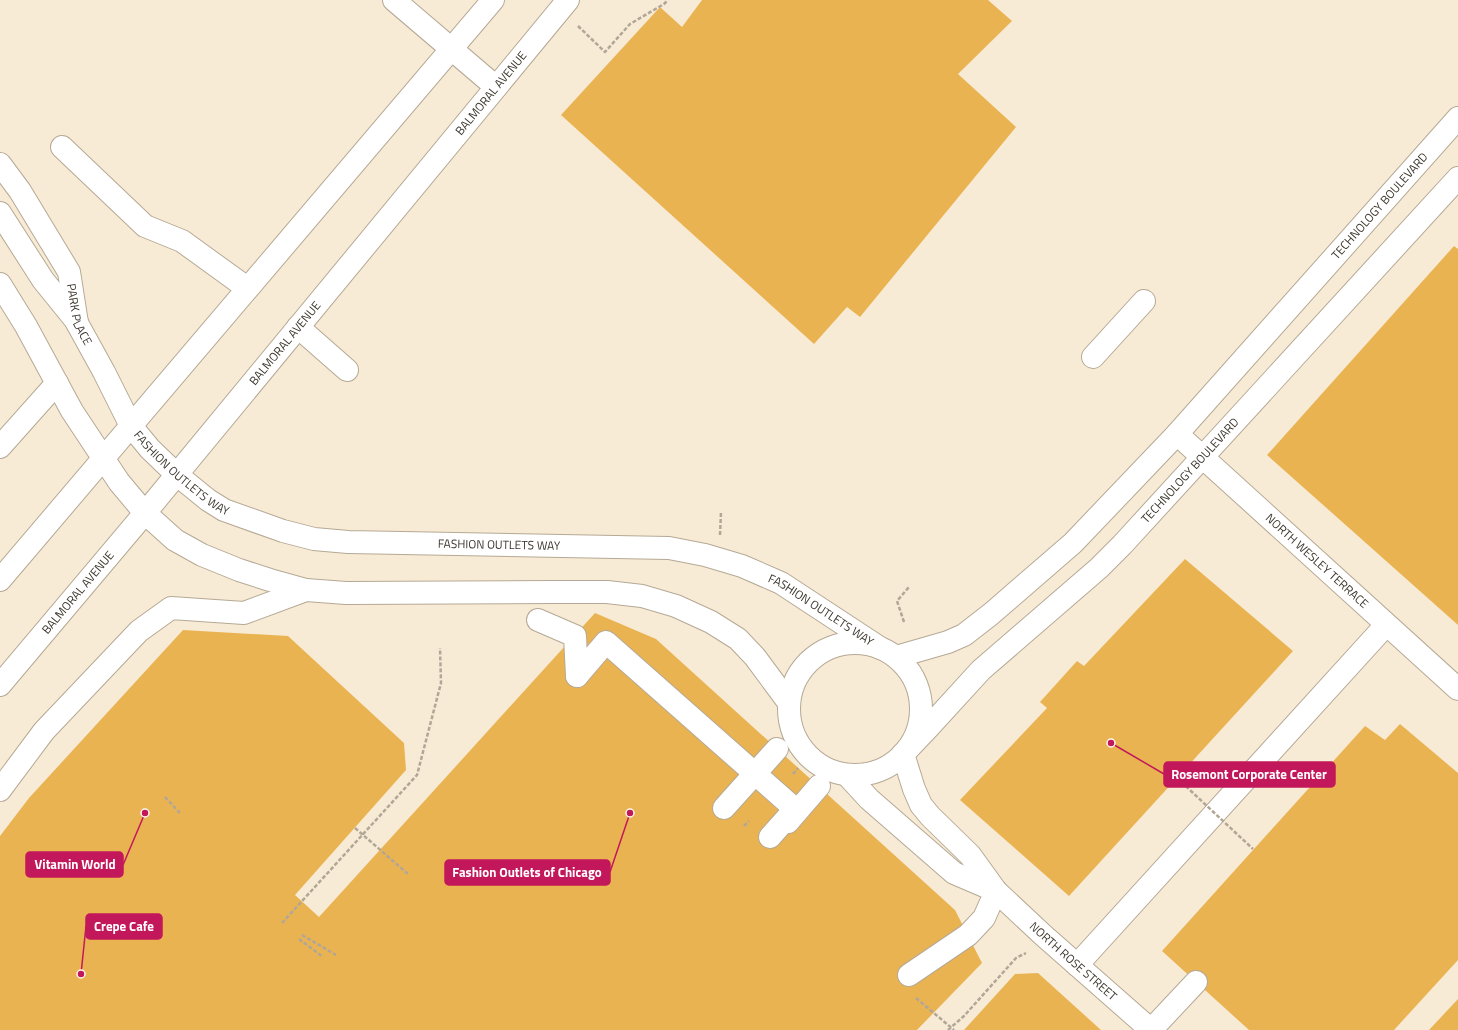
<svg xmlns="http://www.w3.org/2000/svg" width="1458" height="1030" viewBox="0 0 1458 1030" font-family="'Titillium Web',sans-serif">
  <rect width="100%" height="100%" fill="#f8ebd6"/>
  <!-- building -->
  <path fill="#eab352" d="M702 0H988L1012 21 958 74 1016 127 860 317 847 307 814 344 561 115 660 7 682 27Z
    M1454 246 1458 249V625L1267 455Z
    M1185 559 1293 651 1069 896 960 800 1047 708 1040 702 1077 661 1084 666Z
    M595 613 656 639 955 910 982 963 917 1030H0V836L29 798 183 630 288 636 404 743 406 770 295 895 319 917Z
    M1400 724 1458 773V960L1394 1030H1249L1162 951 1365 726 1385 740Z
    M1038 973 1101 1030H964L1015 974Z
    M1458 999V1030H1429Z"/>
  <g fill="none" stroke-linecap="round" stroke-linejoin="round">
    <!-- minor casing -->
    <g stroke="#b5a995" stroke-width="24">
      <g id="minor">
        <path d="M394 0 496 87"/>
        <path d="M62 147 145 226 182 241 247 288"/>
        <path id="s1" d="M0 164 20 191 69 272 77 323 104 372 131 426 150 449 176 474 208 500 224 510 283 531 314 539 348 542 669 548 705 555 742 566 781 583 880 648"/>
        <path d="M0 213 43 280 77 322"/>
        <path d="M0 284 26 326 72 411 119 482 145 513 175 540 202 555 239 570 270 580 306 590 346 593 553 592H607L642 596 676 606 711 622 738 639 755 657 789 703"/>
        <path d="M298 327 347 370"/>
        <path d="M1093 357 1144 301"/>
        <path id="s2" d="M1177 434 1458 689"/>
        <path d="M0 447 57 383"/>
        <path d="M0 580 493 0"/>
        <path d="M538 620 575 636 577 676"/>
        <circle cx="855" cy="709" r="66"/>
        <path id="s3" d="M896 657 948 642 964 635 991 614 1073 543 1177 434 1458 118"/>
        <path d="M577 676 606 642 795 809 770 837"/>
        <path id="s4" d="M0 685 145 513 568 0"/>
        <path id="s5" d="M908 749 928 728 981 670 1099 568 1122 545 1458 178"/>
        <path id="s6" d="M903 754 914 789 921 805 930 816 970 855 996 891 1043 935 1151 1030"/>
        <path d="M847 775 869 799 954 873 996 891"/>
        <path d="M0 790 44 731 139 631 171 608 244 613 306 590"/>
        <path d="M724 808 777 749"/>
        <path d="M788 822 819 786"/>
        <path d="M1077 965 1386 625"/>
        <path d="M909 975 968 935 984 918 996 891"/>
        <path d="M1151 1030 1196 982"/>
      </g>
    </g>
    <!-- path -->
    <path stroke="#b1a797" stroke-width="2.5" stroke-dasharray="4 2" stroke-linecap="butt" d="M578 26 605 52 630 24 664 4 668 0
      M720 535 721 512
      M904 622 897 601 909 587
      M793 774 798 768
      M165 797 180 813
      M744 826 749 821
      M355 828 408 874
      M282 923 417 775 441 683 440 648
      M302 935 336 955
      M299 939 323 957
      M916 998 954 1030
      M948 1030 964 1016 1016 958 1026 953"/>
    <!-- minor -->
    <use href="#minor" stroke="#fff" stroke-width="22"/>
    <!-- path-bridge -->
    <path stroke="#b1a797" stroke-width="2.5" stroke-dasharray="4 2" stroke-linecap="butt" d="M1177 778 1253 849"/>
  </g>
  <g text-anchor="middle" stroke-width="4" stroke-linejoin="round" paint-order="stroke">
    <!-- street labels -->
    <g font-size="12" fill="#3b362d" stroke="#fff9f1">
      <text dy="4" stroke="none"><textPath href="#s4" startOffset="769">BALMORAL AVENUE</textPath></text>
      <text dy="4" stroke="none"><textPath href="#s3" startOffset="670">TECHNOLOGY BOULEVARD</textPath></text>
      <text dy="4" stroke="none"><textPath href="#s1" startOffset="172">PARK PLACE</textPath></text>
      <text dy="4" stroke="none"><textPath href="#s4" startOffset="445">BALMORAL AVENUE</textPath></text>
      <text dy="4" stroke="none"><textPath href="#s1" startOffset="366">FASHION OUTLETS WAY</textPath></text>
      <text dy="4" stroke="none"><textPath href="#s5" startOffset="397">TECHNOLOGY BOULEVARD</textPath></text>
      <text dy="4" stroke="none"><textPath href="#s1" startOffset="702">FASHION OUTLETS WAY</textPath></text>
      <text dy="4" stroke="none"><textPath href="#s2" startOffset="189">NORTH WESLEY TERRACE</textPath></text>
      <text dy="4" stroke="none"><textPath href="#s4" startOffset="121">BALMORAL AVENUE</textPath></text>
      <text dy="4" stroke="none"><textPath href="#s1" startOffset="1038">FASHION OUTLETS WAY</textPath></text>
      <text dy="4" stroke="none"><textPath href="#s6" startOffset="273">NORTH ROSE STREET</textPath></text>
    </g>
  </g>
  <!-- callouts -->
  <path fill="none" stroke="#c2185b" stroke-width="1.5" d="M1111 743L1164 774M145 813L123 865M630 813L610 872M81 974L86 926"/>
  <g fill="#c2185b" stroke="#fff9f1" stroke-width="1.5">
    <circle cx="1111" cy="743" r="4"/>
    <circle cx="145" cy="813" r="4"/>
    <circle cx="630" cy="813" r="4"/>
    <circle cx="81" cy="974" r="4"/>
  </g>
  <g fill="#c2185b" stroke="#c2185b" stroke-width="1.5">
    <rect x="1164" y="762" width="171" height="25" rx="4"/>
    <rect x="26" y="852" width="97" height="25" rx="4"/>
    <rect x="445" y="860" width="165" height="25" rx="4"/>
    <rect x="86" y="914" width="76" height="25" rx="4"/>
  </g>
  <g font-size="13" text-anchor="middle" font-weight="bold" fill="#fff">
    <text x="1249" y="779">Rosemont Corporate Center</text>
    <text x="75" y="869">Vitamin World</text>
    <text x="527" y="877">Fashion Outlets of Chicago</text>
    <text x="124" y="931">Crepe Cafe</text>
  </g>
</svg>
